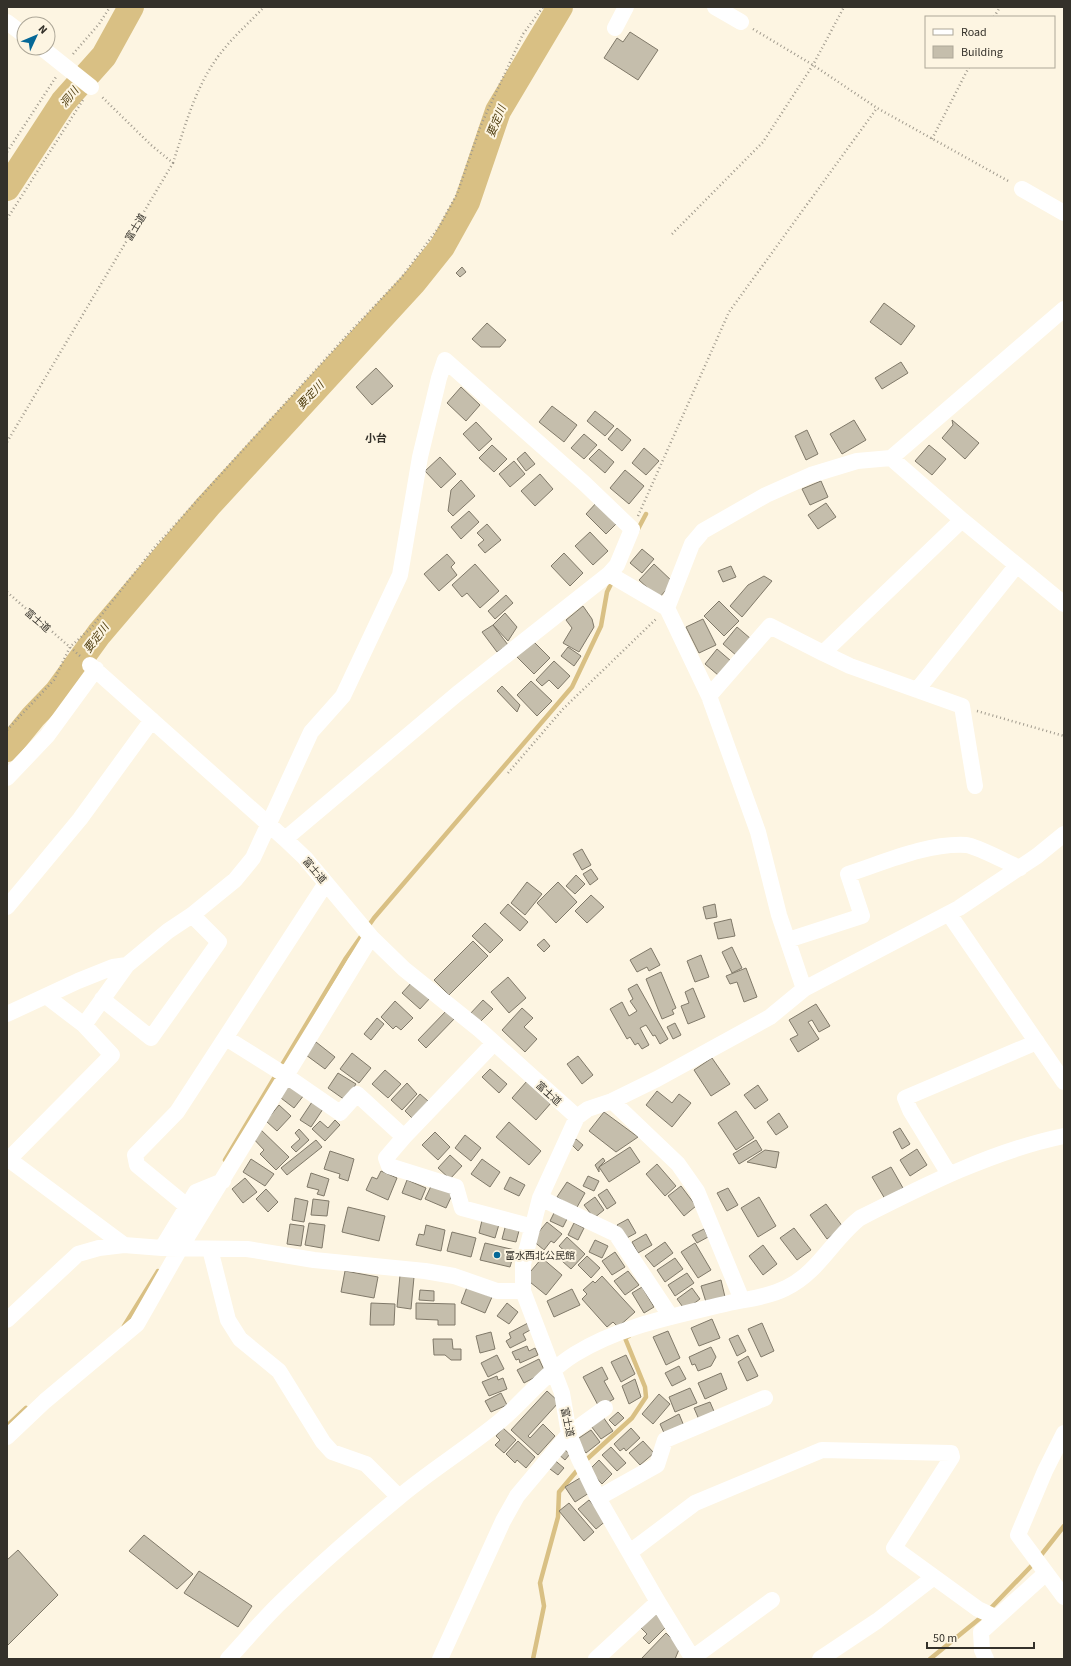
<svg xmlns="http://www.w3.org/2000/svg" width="1071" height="1666" viewBox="0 0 1071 1666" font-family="'Source Sans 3','Noto Sans JP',sans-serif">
  <rect width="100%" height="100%" fill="#fdf5e2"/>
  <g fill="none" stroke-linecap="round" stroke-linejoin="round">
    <!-- stream -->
    <path stroke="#d9c084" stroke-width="4.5" d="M637 531 646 514
      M225 1160 346 958 374 918 572 687 601 626 607 592 613 580
      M124 1326 158 1271
      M7 1426 26 1408
      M989 1610 1038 1559 1064 1526
      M533 1659 544 1606 540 1583 558 1517 559 1492 585 1461 632 1418 646 1397 645 1387 625 1338 629 1336
      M930 1659 984 1615"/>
    <!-- river -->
    <path stroke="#d9c084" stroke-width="26" d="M7 188 63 102 104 56 131 7
      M7 749 33 717 57 692 99 634 208 506 414 282 442 247 467 202 498 111 560 7"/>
  </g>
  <!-- building -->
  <path fill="#c5beac" stroke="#807969" d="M630 32 658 50 638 80 604 58 617 38 623 42Z
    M462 267 466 272 460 277 456 273Z
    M884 303 915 326 901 345 870 322Z
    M487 323 506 340 500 347H481L472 339Z
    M901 362 908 373 882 389 875 378Z
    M376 368 393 386 372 405 356 387Z
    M461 387 480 405 466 421 447 403Z
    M552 406 577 425 564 442 539 422Z
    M595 411 614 426 605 436 587 421Z
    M854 420 866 440 842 454 830 434Z
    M952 420 979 443 965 459 942 438 953 425Z
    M476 422 492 439 479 451 463 434Z
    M617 428 631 440 622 451 608 439Z
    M807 430 818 454 806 460 795 436Z
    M584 434 597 445 584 459 571 448Z
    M492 445 507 459 494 472 479 458Z
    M929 445 946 459 932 475 915 461Z
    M644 448 659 461 646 475 632 463Z
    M599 449 614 462 605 473 589 459Z
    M525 452 535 464 526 471 517 459Z
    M440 457 456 474 441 488 425 471Z
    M514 461 525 474 510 487 499 474Z
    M625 470 644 486 629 504 610 488Z
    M540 474 553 489 535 506 521 491Z
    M461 480 475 496 453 516 448 511 451 490Z
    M821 481 828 497 810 505 802 489Z
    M598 501 619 521 606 534 586 514Z
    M826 503 836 517 818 529 808 515Z
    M469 511 479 522 461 539 451 527Z
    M487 524 501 540 485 553 478 545 484 540 477 533Z
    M590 532 608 551 593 565 575 546Z
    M642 549 654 559 642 573 630 563Z
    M564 553 583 573 570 586 551 566Z
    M447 554 455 563 451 567 457 575 439 591 424 574Z
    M475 564 499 591 480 608 467 593 462 597 452 585Z
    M654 564 673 582 659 598 639 580Z
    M731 566 736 577 723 582 718 571Z
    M764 576 772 581 742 617 730 606 748 585Z
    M506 595 513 603 495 619 488 611Z
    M719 601 739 621 724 636 704 616Z
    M583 606 592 619 594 627 579 652 563 643 572 628 566 620Z
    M505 613 517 627 508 641 493 625Z
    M703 619 716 645 699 653 686 627Z
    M493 625 508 645 497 652 482 632Z
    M737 627 751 639 737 656 723 644Z
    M531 639 550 658 534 674 515 655Z
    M568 647 581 656 574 666 561 656Z
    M717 649 731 661 718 675 705 664Z
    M554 661 570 676 558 689 549 680 542 686 536 680Z
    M531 681 552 701 537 716 517 695Z
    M502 686 520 705 517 712 497 691Z
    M582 849 591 865 582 870 573 854Z
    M591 869 598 879 590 885 583 874Z
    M576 875 585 884 575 894 566 886Z
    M527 882 542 894 525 915 511 903Z
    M558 882 577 902 556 923 537 903Z
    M591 895 604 907 587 923 575 911Z
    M508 904 528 922 520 931 500 913Z
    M715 904 717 917 706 919 703 907Z
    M731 919 735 936 718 939 714 923Z
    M485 923 503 940 490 953 472 936Z
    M544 939 550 946 544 952 537 945Z
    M473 941 488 956 449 995 434 980Z
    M732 947 742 968 732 973 722 952Z
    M651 948 660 965 649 971 647 967 637 972 630 960Z
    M701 955 709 977 695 982 687 961Z
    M746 968 757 997 744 1002 737 982 730 984 726 976Z
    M661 972 676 1008 672 1010 674 1014 662 1019 646 979Z
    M508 977 526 998 509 1013 491 992Z
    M413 981 431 997 420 1009 402 993Z
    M637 984 668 1039 660 1044 655 1035 653 1036 646 1025 640 1028 649 1045 642 1049 638 1043 635 1045 630 1037 627 1039 610 1009 622 1002 629 1016 637 1011 630 1001 633 999 628 989Z
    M693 988 705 1017 688 1024 681 1006 689 1003 685 992Z
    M483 1000 493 1009 478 1024 469 1015Z
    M395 1001 413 1018 401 1030 396 1026 393 1029 381 1017Z
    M816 1004 830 1026 819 1032 812 1020 808 1022 819 1039 798 1052 790 1039 798 1035 789 1020Z
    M522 1008 533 1018 524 1027 537 1039 525 1052 502 1030Z
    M448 1009 456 1017 426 1048 418 1040Z
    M377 1018 384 1024 371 1040 364 1034Z
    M675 1023 681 1035 673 1039 667 1027Z
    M316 1042 335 1057 325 1069 306 1055Z
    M352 1053 371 1068 359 1083 340 1069Z
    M578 1056 593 1075 582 1084 567 1064Z
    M712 1058 730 1084 711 1096 694 1070Z
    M490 1069 507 1084 499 1093 482 1077Z
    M385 1070 401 1084 388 1098 372 1084Z
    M338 1073 356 1084 345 1100 328 1088Z
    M527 1081 551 1103 536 1120 512 1098Z
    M287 1082 304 1095 294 1108 277 1095Z
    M407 1083 417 1094 402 1110 391 1100Z
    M758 1085 768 1100 755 1109 744 1095Z
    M657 1091 672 1103 679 1094 691 1103 672 1127 646 1105Z
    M420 1094 428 1101 412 1118 405 1111Z
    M312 1102 323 1109 311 1127 300 1120Z
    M279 1105 291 1116 277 1131 266 1121Z
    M736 1111 754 1138 736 1150 718 1123Z
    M604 1112 638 1137 616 1152 589 1131Z
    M779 1113 788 1127 776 1135 767 1122Z
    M335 1120 340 1125 325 1141 312 1129 320 1121 328 1128Z
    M509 1122 541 1151 529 1165 496 1137Z
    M259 1128 289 1157 276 1170 260 1154 264 1150 251 1136Z
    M900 1128 910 1144 902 1149 893 1132Z
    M299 1129 309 1140 296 1152 291 1147 300 1139 295 1133Z
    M435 1132 450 1147 438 1160 422 1145Z
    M465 1135 481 1148 471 1161 455 1148Z
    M576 1139 583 1145 578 1151 571 1144Z
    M316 1140 322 1147 287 1175 281 1168Z
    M756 1140 762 1150 739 1164 733 1154Z
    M630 1147 640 1162 609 1182 599 1167Z
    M917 1149 927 1165 910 1176 900 1160Z
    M765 1150 779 1152 776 1168 747 1162Z
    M330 1151 354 1159 348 1181 339 1178 340 1174 324 1169Z
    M450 1155 462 1166 450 1179 438 1168Z
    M603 1158 605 1161 599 1167V1172L595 1165Z
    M251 1159 274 1174 265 1186 243 1172Z
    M482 1159 500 1172 490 1187 471 1174Z
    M657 1164 676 1186 665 1196 646 1174Z
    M891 1167 903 1188 885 1199 872 1177Z
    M381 1171 397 1178 388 1200 366 1190 372 1177 377 1179Z
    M311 1173 329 1179 324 1196 317 1194 319 1190 307 1187Z
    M588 1176 599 1181 594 1191 583 1186Z
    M510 1177 525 1185 519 1196 504 1189Z
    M245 1178 257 1192 243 1203 232 1189Z
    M407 1180 426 1188 421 1200 402 1193Z
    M567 1182 585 1193 576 1209 557 1197Z
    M432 1184 453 1193 446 1208 425 1199Z
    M681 1186 696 1206 684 1216 668 1196Z
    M728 1188 738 1205 727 1211 717 1193Z
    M266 1189 278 1202 268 1212 256 1199Z
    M607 1189 616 1203 607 1209 598 1195Z
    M595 1197 604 1210 594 1218 584 1205Z
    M759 1197 776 1226 758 1237 741 1208Z
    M295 1198 308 1201 304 1222 292 1220Z
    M313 1199 329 1201 327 1216 311 1215Z
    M826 1204 843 1227 827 1239 810 1215Z
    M348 1207 385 1216 379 1241 342 1232Z
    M555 1211 568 1217 563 1227 550 1221Z
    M483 1216 500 1221 495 1238 479 1233Z
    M628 1219 636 1233 625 1239 617 1225Z
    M547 1222 562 1234 554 1243 551 1241 544 1250 532 1240Z
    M309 1223 325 1225 322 1248 305 1245Z
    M574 1223 584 1228 578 1240 568 1235Z
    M290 1224 304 1226 301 1246 287 1244Z
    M506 1224 520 1227 516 1242 502 1239Z
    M426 1225 445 1230 441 1251 416 1245 419 1234 424 1235Z
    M794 1228 811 1250 797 1260 780 1238Z
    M704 1229 708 1237 697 1243 692 1235Z
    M452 1232 476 1238 471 1257 447 1251Z
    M646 1234 652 1245 638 1253 632 1242Z
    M567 1237 585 1254 571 1269 562 1261 568 1254 559 1246Z
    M595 1240 608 1246 602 1258 589 1252Z
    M665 1242 673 1253 654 1267 645 1256Z
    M485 1243 515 1250 510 1267 480 1260Z
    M695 1243 711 1270 698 1278 681 1252Z
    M763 1245 777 1264 763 1275 749 1256Z
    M615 1252 625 1267 612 1275 602 1261Z
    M587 1256 600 1268 591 1278 578 1265Z
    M542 1258 562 1275 546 1295 525 1278Z
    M675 1258 683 1269 665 1282 657 1270Z
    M345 1271 378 1277 374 1298 341 1292Z
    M628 1271 639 1285 625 1295 614 1281Z
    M687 1273 694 1283 675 1296 668 1285Z
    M400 1275 414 1277 411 1309 397 1307Z
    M602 1276 635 1312 618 1327 613 1322 607 1327 582 1299 587 1294 583 1290 593 1281 595 1283Z
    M721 1280 725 1297 706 1302 701 1286Z
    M467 1287 492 1297 485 1313 461 1303Z
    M642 1287 654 1307 644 1313 632 1293Z
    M692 1288 700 1299 685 1310 677 1299Z
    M572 1289 580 1305 554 1317 547 1301Z
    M420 1290 434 1291V1301L419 1300Z
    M371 1303 395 1304 394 1325H370Z
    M416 1303 455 1304V1325H438V1320L416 1319Z
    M507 1303 518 1312 509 1324 497 1316Z
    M712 1319 720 1338 699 1346 691 1328Z
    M528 1323 532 1329 523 1334 526 1340 510 1348 506 1341 511 1338 509 1333Z
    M762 1323 774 1351 761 1357 748 1329Z
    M668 1331 680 1358 666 1365 653 1337Z
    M491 1332 495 1349 480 1353 476 1336Z
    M738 1335 746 1351 737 1356 729 1339Z
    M433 1339H452L453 1349H461V1360H451L445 1355H434Z
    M527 1346 529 1351 535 1348 538 1355 520 1363 519 1359 516 1360 512 1352Z
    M711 1347 716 1357 711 1366 698 1371 695 1364 692 1365 689 1357Z
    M497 1355 504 1369 488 1377 481 1363Z
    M626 1355 635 1374 621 1382 611 1362Z
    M748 1356 758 1376 747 1381 738 1362Z
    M539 1359 545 1372 524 1383 517 1370Z
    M679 1366 686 1379 672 1386 665 1373Z
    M602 1367 608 1379 604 1381 614 1399 599 1407 583 1377Z
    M721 1373 727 1389 705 1399 698 1383Z
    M497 1376 498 1380 503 1378 507 1389 489 1396 482 1382Z
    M635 1379 641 1397 629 1404 622 1386Z
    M690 1388 697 1403 675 1412 669 1397Z
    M547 1391 559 1402 528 1436 530 1438 543 1424 555 1436 538 1455 511 1430Z
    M501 1393 507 1405 491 1412 485 1401Z
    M659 1394 670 1404 653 1424 642 1414Z
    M710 1402 716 1416 700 1422 694 1408Z
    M618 1412 624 1418 615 1426 609 1420Z
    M679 1414 684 1426 665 1435 660 1424Z
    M603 1417 613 1431 601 1439 591 1426Z
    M503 1428 516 1440 504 1453 495 1445 500 1440 496 1436Z
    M631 1428 640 1438 626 1451 624 1448 620 1451 614 1444Z
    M591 1430 600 1442 586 1453 576 1440Z
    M518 1441 535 1457 526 1468 517 1460 515 1463 506 1454Z
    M643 1441 654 1453 640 1465 629 1453Z
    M561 1447 570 1454 565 1460 557 1453Z
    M611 1447 626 1463 617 1471 602 1455Z
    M552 1458 564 1468 558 1475 546 1466Z
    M599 1460 612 1474 602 1484 589 1470Z
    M580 1478 589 1493 575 1502 565 1487Z
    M589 1500 607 1520 596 1529 578 1509Z
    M569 1503 594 1532 584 1541 559 1511Z
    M144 1535 193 1574 177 1589 129 1551Z
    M18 1550 58 1595 7 1646V1560Z
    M199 1571 252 1606 238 1627 184 1593Z
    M657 1612 669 1624 649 1644 643 1638 647 1634 641 1628Z
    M666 1633 680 1647 675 1659H641Z"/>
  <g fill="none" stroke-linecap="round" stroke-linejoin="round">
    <!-- path -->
    <path stroke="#a09a8d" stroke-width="2.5" stroke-dasharray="1 3" stroke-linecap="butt" d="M994 17 1000 7
      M753 29 813 65 877 108 1010 182
      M73 54 99 24 110 7
      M932 139 969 67
      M7 152 56 77
      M173 163C186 123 197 81 224 49 236 34 251 21 264 7
      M7 219 83 100
      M672 234 763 142 813 65 844 7
      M7 442 173 163 151 145 101 96
      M638 516 729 312 877 108
      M7 592 80 656
      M977 711 1064 736
      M7 730 54 680 70 647 92 627 154 548 348 334 401 278 439 227 457 194 481 125 523 34 543 7
      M508 773 563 709 657 618"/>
    <!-- minor -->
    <path stroke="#fff" stroke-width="16" d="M715 7 741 22
      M7 22 24 35
      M615 28 626 7
      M42 48 91 87
      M1022 189 1064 213
      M1064 309 891 458 962 520 1064 604
      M962 520 823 653 850 666 962 706 975 786
      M609 574 667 608
      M90 665 285 839 305 858 371 937 404 969 480 1030 577 1117 540 1198 523 1264V1291L562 1393 569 1434 579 1459 598 1498 658 1602 693 1659
      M917 690 1017 565
      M709 696 770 626 823 653
      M7 778 47 736 96 669
      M7 907 80 819 152 720
      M949 914 1064 1082
      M788 940 862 916 848 874C885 862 926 843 966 845 977 846 1008 863 1020 868
      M804 989 779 915 758 832 709 696 667 608 692 544 703 531 766 495 811 475 857 461 891 458
      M102 999 151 1038 219 942 192 915
      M7 1014 78 981 113 967 127 965 168 931 192 915 235 880 253 858 311 732 343 696 400 575 420 457 439 378 445 360 584 483 632 529 617 565 609 574 457 694 285 839
      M84 1025 127 965
      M226 1038 285 1075 340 1113 357 1094 404 1137 494 1043
      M612 1101 678 1164 697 1191 742 1300
      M577 1117 588 1109 612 1101 657 1079 770 1017 804 989 959 908 1037 856 1064 834
      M404 1137 386 1158 389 1166 456 1187 462 1208 533 1227
      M7 1158 124 1245
      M9 1159 112 1055 84 1025 46 996
      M949 1174 910 1110 905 1098 1037 1042
      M540 1198 616 1234 671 1317
      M188 1207 137 1165 135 1155 177 1112 326 883
      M162 1248 196 1192 223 1181
      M210 1249 228 1320 240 1339 279 1371 323 1442 332 1452 366 1464 399 1497
      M7 1320 78 1254 99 1248 124 1245 162 1248 247 1249 314 1260 425 1271 454 1276 497 1291H523
      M1064 1433 1045 1471 1018 1535 1064 1597
      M7 1437 45 1401 137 1324 181 1247 371 937
      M598 1498 657 1465 665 1440 765 1398
      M630 1552 695 1503 822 1450 951 1453 952 1457 894 1548 978 1609 995 1617
      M228 1659C246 1640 263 1619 282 1601 319 1565 358 1531 398 1498 430 1471 466 1449 499 1422 525 1400 546 1372 575 1354 622 1325 676 1316 729 1303 748 1299 768 1297 786 1288 818 1273 833 1239 860 1218 925 1185 992 1151 1064 1136
      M440 1659 503 1521 517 1496 569 1434 605 1408
      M596 1659 658 1602
      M691 1659 772 1600
      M820 1659 877 1621 934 1577
      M986 1659 982 1650 981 1632 1046 1573"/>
  </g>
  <!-- markers -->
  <circle fill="#056897" stroke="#fdf5e2" stroke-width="1.5" cx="497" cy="1255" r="4"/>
  <g text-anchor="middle" stroke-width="4" stroke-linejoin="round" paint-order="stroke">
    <!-- street labels -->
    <g font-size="10" fill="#34312a" stroke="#fdf5e2">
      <text transform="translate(135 227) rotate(-59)" y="4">富士道</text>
      <text transform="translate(38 620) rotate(41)" y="4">富士道</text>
      <text transform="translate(315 870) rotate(49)" y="4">富士道</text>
      <text transform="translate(549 1093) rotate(42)" y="4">富士道</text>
      <text transform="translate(568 1422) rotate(78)" y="4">富士道</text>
    </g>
    <!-- poi labels -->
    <g font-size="10" fill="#34312a" stroke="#fdf5e2" text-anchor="start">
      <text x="505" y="1259">富水西北公民館</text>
    </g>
    <!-- water labels -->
    <g font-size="11" font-style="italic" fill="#534112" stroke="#fdf5e2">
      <text transform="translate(69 97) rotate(-51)" y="4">洞川</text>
      <text transform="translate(496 121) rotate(-68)" y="4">要定川</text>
      <text transform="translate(310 395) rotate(-47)" y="4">要定川</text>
      <text transform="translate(96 638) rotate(-53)" y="4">要定川</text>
    </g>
    <!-- neighbourhood labels -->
    <g font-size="11" font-weight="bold" fill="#34312a" stroke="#fdf5e2">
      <text x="376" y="442">小台</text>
    </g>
  </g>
  <!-- border -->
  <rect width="1071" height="1666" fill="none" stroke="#34312a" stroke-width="16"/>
  <!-- legend -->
  <rect x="925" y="16" width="130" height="52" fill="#fdf5e2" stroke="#ada798"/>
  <rect x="933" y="29" width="20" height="6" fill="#ffffff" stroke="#ada798"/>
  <text x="961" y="36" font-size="12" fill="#34312a">Road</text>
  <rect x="933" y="46" width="20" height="12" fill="#c5beac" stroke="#ada798"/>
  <text x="961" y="56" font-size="12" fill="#34312a">Building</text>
  <!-- north arrow -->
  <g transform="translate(36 36) rotate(46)"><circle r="19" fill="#fdf5e2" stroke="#ada798"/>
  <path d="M0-3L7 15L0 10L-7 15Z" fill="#056897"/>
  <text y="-6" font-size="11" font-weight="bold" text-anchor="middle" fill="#34312a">N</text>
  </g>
  <!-- scale -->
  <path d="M927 1642v6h107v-6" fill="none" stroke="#34312a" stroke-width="2"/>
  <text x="933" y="1642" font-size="12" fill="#34312a" stroke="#fdf5e2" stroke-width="3" paint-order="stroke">50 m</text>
</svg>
